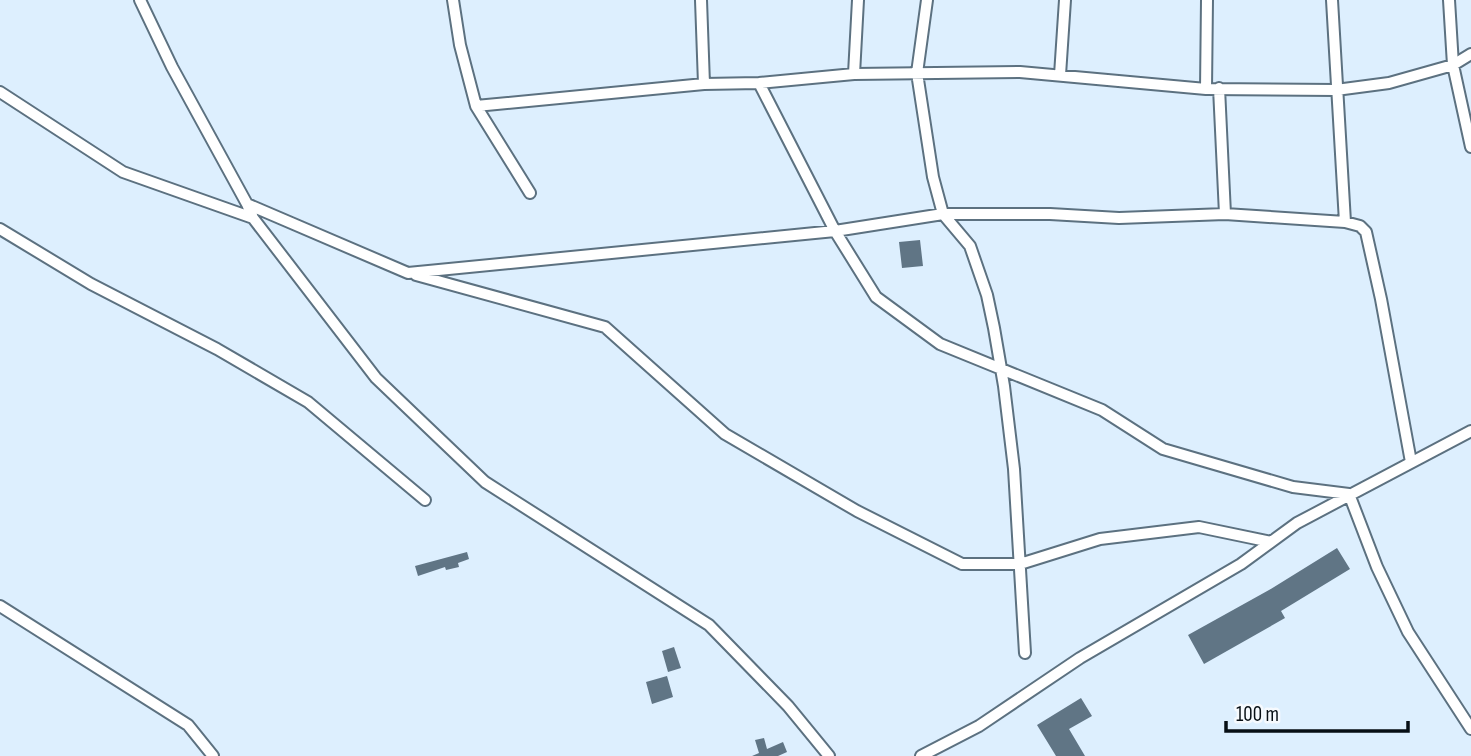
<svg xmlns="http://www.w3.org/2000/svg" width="1471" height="756" viewBox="0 0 1471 756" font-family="'Sofia Sans Condensed',sans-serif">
  <rect width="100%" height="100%" fill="#ddeffe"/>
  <!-- building -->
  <path fill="#607585" d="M920 240 923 266 902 268 899 242Z
    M1337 548 1350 569 1281 611 1285 618 1204 664 1188 635 1269 590Z
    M467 552 469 559 458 563 459 567 446 570 445 567 418 576 415 566Z
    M674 647 681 668 668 672 662 651Z
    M667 676 673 697 652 704 646 682Z
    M1081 698 1092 716 1069 729 1085 756H1056L1037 725Z
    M764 738 767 749 783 742 787 752 778 756H752L759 753 755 740Z"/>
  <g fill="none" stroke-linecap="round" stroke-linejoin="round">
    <!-- minor casing -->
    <g stroke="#5c7180" stroke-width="14">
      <path id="minor" d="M140 0 172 67 247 204
        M453 0 460 45 476 106 530 193
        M701 0 704 84
        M927 0 917 73 933 177 943 214 970 246 987 295 994 328 1004 386 1014 469 1025 653
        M1332 0 1345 222
        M1449 0 1453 65 1471 147
        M854 74 858 0
        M1060 75 1065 0
        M759 83 835 231 876 297 940 344 1102 410 1163 449 1293 487 1349 494 1377 567 1408 632 1471 729
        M1219 88 1225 214
        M1206 89 1207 0
        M0 92 123 172 253 218 247 204 408 273 835 231 943 214H1050L1119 218 1225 214 1345 222 1360 226 1366 232 1381 299 1411 462
        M476 106 704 84 759 83 854 74 1020 72 1206 89 1336 90 1389 83 1453 65 1471 54
        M253 218 376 378 485 482 709 625 788 706 829 756
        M0 229 91 284 217 349 308 402 425 500
        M416 275 605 327 725 434 857 511 962 564H1020L1100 539 1199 527 1271 542
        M0 606 188 725 213 756
        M921 756 979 726 1080 658 1241 564 1297 523 1471 431"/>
    </g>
    <!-- minor -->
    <use href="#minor" stroke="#fff" stroke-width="10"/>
  </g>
  <!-- scale -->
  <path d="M1226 721v10h182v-10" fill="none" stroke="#070f15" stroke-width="3.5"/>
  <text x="1236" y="721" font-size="21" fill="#070f15" stroke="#f6fafe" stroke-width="5" paint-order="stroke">100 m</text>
</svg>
